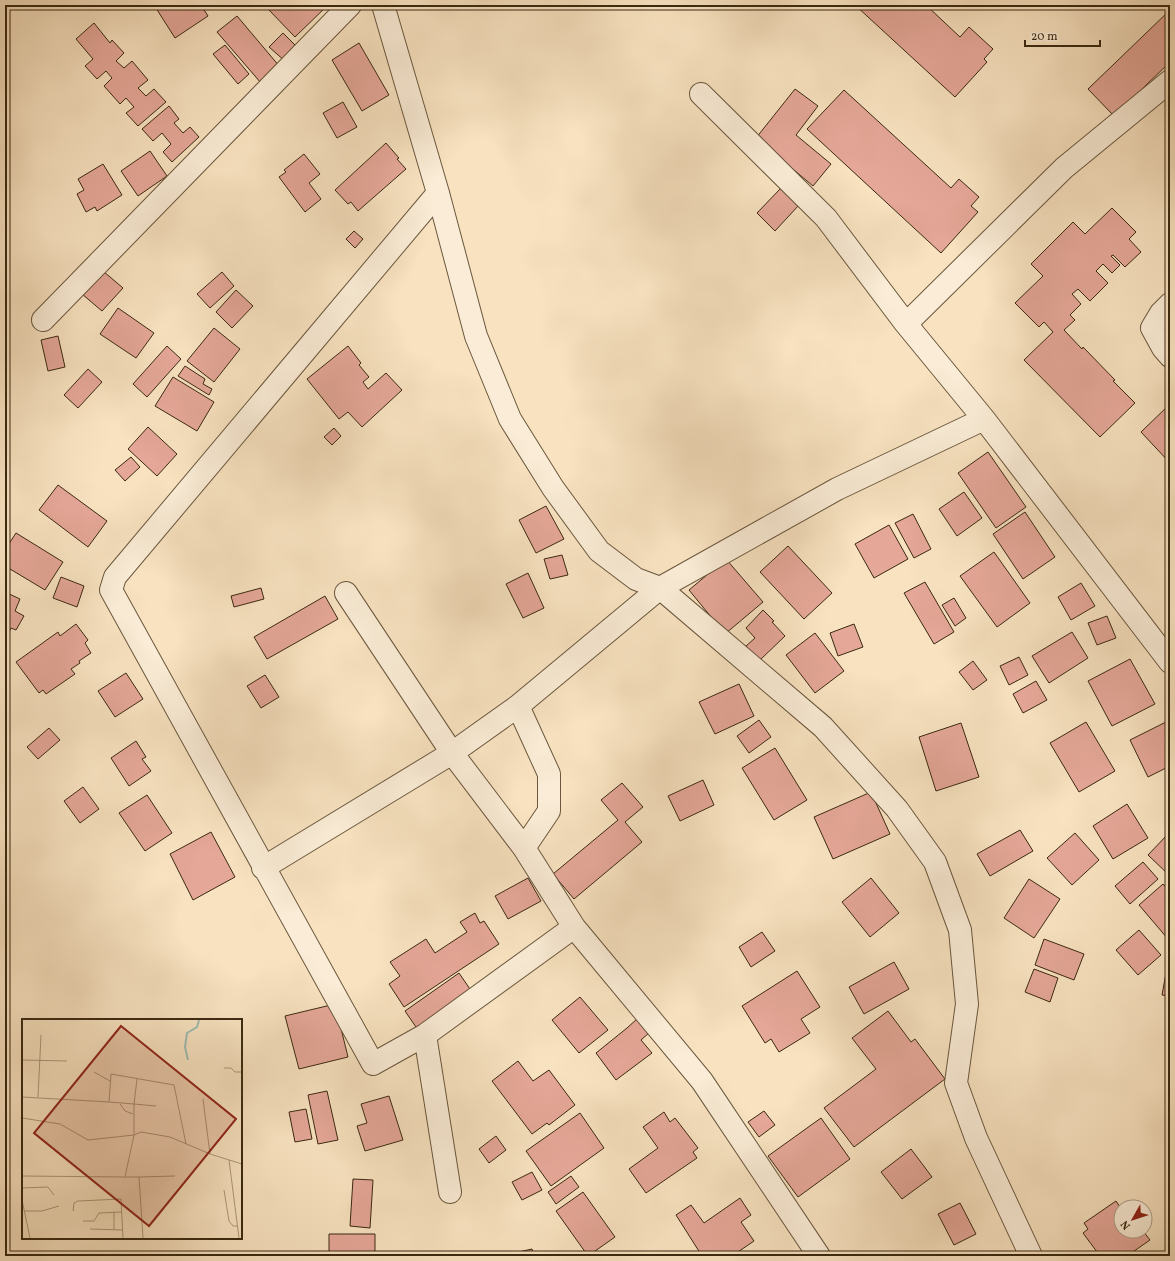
<svg xmlns="http://www.w3.org/2000/svg" width="1175" height="1261" viewBox="0 0 1175 1261" font-family="Vollkorn,serif">
  <rect width="100%" height="100%" fill="#f8e2c0"/>
  <filter id="stains"><feTurbulence type="fractalNoise" baseFrequency=".005" numOctaves="4"/><feColorMatrix values="0 0 0 0 .2 0 0 0 0 .09 0 0 0 0 .02 0 0 0 .5 -.17"/></filter>
  <radialGradient id="worn" r=".72"><stop offset=".6" stop-color="#630" stop-opacity="0"/><stop offset="1" stop-color="#630" stop-opacity=".3"/></radialGradient>
  <!-- building -->
  <path fill="#e5a798" stroke="#3a2911" d="M154 5H201L208 16 175 38Z
    M273 5H328L295 37 268 9Z
    M855 5H926L960 37 969 27 993 49 984 59 987 62 955 97Z
    M1170 10V62L1114 116 1088 89Z
    M237 16 280 67 261 83 217 32Z
    M94 23 110 43 112 40 124 53 116 61 124 68 132 61 148 80 138 88 146 96 154 89 166 102 138 126 126 113 134 107 126 98 120 104 104 86 112 78 106 71 97 79 85 66 93 59 76 39Z
    M283 33 298 48 286 62 269 47Z
    M359 43 389 95 362 111 332 60Z
    M225 45 249 74 238 84 213 54Z
    M795 89 818 106 796 135 831 164 813 186 756 138Z
    M844 90 951 188 959 179 979 197 971 206 978 212 941 253 807 129Z
    M343 102 357 127 337 138 323 113Z
    M169 106 179 119 174 123 183 133 190 127 199 137 172 162 163 152 171 144 162 133 153 141 142 129Z
    M386 143 399 158 397 159 406 169 358 211 351 202 348 204 335 190Z
    M150 151 167 176 138 196 121 171Z
    M304 154 320 174 309 183 321 199 305 212 279 177 286 172 284 170Z
    M103 164 122 195 97 211 95 207 86 212 77 194 84 190 78 179Z
    M781 188 799 205 775 231 757 213Z
    M1112 208 1136 232 1129 239 1141 252 1125 267 1113 255 1111 256 1120 265 1112 273 1103 264 1096 271 1108 283 1090 301 1078 289 1072 294 1081 304 1070 315 1075 320 1064 330 1082 349 1083 347 1115 380 1113 381 1135 403 1100 437 1024 360 1053 332 1044 322 1039 327 1015 303 1043 276 1031 264 1073 222 1085 234Z
    M354 231 363 239 355 248 346 239Z
    M103 271 123 288 102 311 82 294Z
    M222 272 234 286 210 308 197 294Z
    M236 290 253 306 232 328 216 312Z
    M118 308 154 333 136 358 100 334Z
    M214 328 240 349 214 382 187 361Z
    M58 336 65 367 48 371 41 340Z
    M167 346 181 359 147 397 133 384Z
    M348 346 361 363 359 365 369 377 363 382 368 389 386 373 402 390 362 427 348 412 339 419 307 379Z
    M185 366 205 379 203 384 212 389 209 395 178 376Z
    M88 369 102 382 78 408 64 395Z
    M173 377 214 402 197 431 155 406Z
    M1170 404V463L1141 432Z
    M148 427 177 454 157 476 128 449Z
    M334 428 341 436 332 445 324 437Z
    M988 452 1026 507 996 528 958 473Z
    M131 457 140 467 125 481 115 470Z
    M58 485 107 521 88 547 39 510Z
    M964 492 982 518 957 536 939 509Z
    M546 506 564 539 536 553 519 520Z
    M1025 512 1055 557 1023 579 993 534Z
    M913 514 931 549 914 558 895 523Z
    M889 525 908 559 874 578 855 544Z
    M16 533 63 562 45 590 5 566V550Z
    M788 546 832 593 804 619 760 572Z
    M994 552 1030 603 997 627 960 576Z
    M562 555 568 575 550 579 544 559Z
    M726 559 763 602 725 634 689 590Z
    M528 573 544 608 523 618 506 584Z
    M61 577 84 586 77 607 53 598Z
    M925 582 954 632 934 644 904 593Z
    M1081 583 1095 606 1071 620 1058 597Z
    M261 588 264 599 234 607 231 596Z
    M5 592 20 599 15 611 24 616 16 630 11 628 5 641Z
    M325 596 338 619 267 659 254 637Z
    M954 598 966 618 955 626 942 605Z
    M763 610 774 621 772 622 785 636 759 661 746 646 755 638 746 628Z
    M1107 616 1116 638 1097 645 1088 623Z
    M76 624 88 640 85 643 91 653 79 661 80 663 71 669 75 674 46 694 43 690 39 693 16 662 58 632 60 636Z
    M854 624 863 647 838 656 830 633Z
    M1072 632 1088 658 1049 683 1032 656Z
    M815 633 844 671 815 693 786 655Z
    M1019 657 1028 675 1009 685 1000 666Z
    M1130 659 1155 704 1112 726 1088 681Z
    M973 661 987 680 973 690 959 672Z
    M126 673 143 699 115 717 98 691Z
    M265 675 279 697 261 708 247 686Z
    M1036 681 1047 700 1023 713 1013 694Z
    M739 684 754 716 715 734 699 702Z
    M759 720 771 737 749 753 737 736Z
    M1170 720V766L1148 777 1130 740Z
    M1086 722 1115 771 1079 792 1050 743Z
    M961 723 979 777 936 791 919 737Z
    M49 728 60 740 38 759 27 747Z
    M136 741 146 757 142 759 151 771 129 786 111 758Z
    M775 748 807 800 774 820 742 768Z
    M703 780 714 805 680 821 668 796Z
    M622 783 643 807 625 822 642 842 574 899 553 874 618 820 601 800Z
    M83 787 99 809 80 823 64 801Z
    M871 792 890 834 833 859 814 817Z
    M147 795 172 833 145 851 119 813Z
    M1127 804 1148 838 1113 859 1093 826Z
    M1020 830 1033 851 990 876 977 854Z
    M211 832 235 877 193 900 170 854Z
    M1075 833 1099 860 1072 885 1047 858Z
    M1168 834 1170 836V876L1148 855Z
    M1143 862 1158 879 1130 904 1115 886Z
    M528 878 541 901 508 919 495 896Z
    M871 878 899 913 870 937 842 902Z
    M1029 879 1060 899 1034 938 1004 918Z
    M1163 884 1170 892V938L1168 939 1139 905Z
    M475 913 480 923 484 921 499 944 404 1007 389 984 400 976 390 962 426 939 435 953 467 932 460 922Z
    M1139 930 1161 955 1138 975 1116 950Z
    M762 932 775 951 751 967 739 947Z
    M1044 939 1084 954 1074 980 1035 965Z
    M1170 951V996L1162 995Z
    M894 962 909 989 864 1014 849 987Z
    M1034 969 1058 978 1050 1002 1025 992Z
    M797 971 820 1007 801 1019 810 1033 779 1052 771 1039 765 1043 742 1006Z
    M459 973 472 992 418 1030 405 1011Z
    M580 997 608 1030 579 1053 552 1020Z
    M335 1004 348 1057 299 1069 285 1016Z
    M888 1011 911 1042 915 1039 945 1079 854 1147 824 1108 876 1069 852 1038Z
    M638 1018 650 1032 641 1040 652 1053 616 1080 596 1053 627 1028Z
    M518 1061 533 1081 549 1070 575 1105 549 1125 547 1123 532 1134 492 1081Z
    M327 1091 338 1140 318 1144 308 1095Z
    M389 1096 403 1140 365 1151 357 1126 367 1123 361 1104Z
    M306 1109 312 1139 295 1142 289 1112Z
    M764 1111 775 1125 759 1137 748 1122Z
    M664 1112 670 1122 675 1118 698 1148 693 1152 697 1158 646 1193 629 1169 658 1148 643 1127Z
    M580 1113 604 1148 551 1186 526 1151Z
    M821 1118 850 1159 798 1197 768 1156Z
    M496 1136 506 1150 489 1163 479 1149Z
    M911 1149 932 1177 902 1199 881 1172Z
    M532 1172 542 1190 522 1200 512 1182Z
    M571 1176 579 1187 556 1204 548 1192Z
    M353 1179 373 1180 370 1228 350 1226Z
    M583 1192 615 1237 588 1256 556 1211Z
    M740 1198 751 1215 741 1222 754 1241 732 1256H702L676 1215 691 1205 704 1223Z
    M1116 1201 1120 1207 1124 1204 1126 1207H1121V1231H1143L1150 1240 1127 1256H1100L1083 1233 1088 1229 1084 1223Z
    M960 1203 976 1234 954 1245 938 1214Z
    M329 1234H375V1256H329Z
    M532 1249 534 1256H515L514 1253Z"/>
  <g fill="none" stroke-linecap="round" stroke-linejoin="round">
    <!-- minor casing -->
    <g stroke="#6a573d" stroke-width="24">
      <path id="minor" d="M383 5 438 193 476 336 510 419 553 488 599 551 636 579 660 588 837 489 984 419 1170 662
        M701 94 826 218 906 324
        M438 193 115 577 111 590 373 1064 425 1035 574 927 702 1081 819 1256
        M1170 304 1161 313 1152 328 1163 348 1170 356
        M43 320 350 5
        M984 419 906 324 1064 168 1170 81
        M518 706 549 774V811L524 848
        M263 868 452 753 346 593
        M574 927 524 848 452 753 518 706 660 588 823 727 897 809 935 862 960 930 967 1004 956 1083 976 1138 1031 1256
        M425 1035 450 1192"/>
    </g>
    <!-- minor -->
    <use href="#minor" stroke="#faecd6" stroke-width="22"/>
  </g>
  <!-- overview -->
  <g transform="translate(22 1019)">
    <rect width="220" height="220" fill="#f8e2c0"/>
    <path fill="none" stroke="#9dbdb3" stroke-width="2" d="M166 41 163 28 165 14 175 8 177 1"/>
    <path fill="none" stroke="#ac987a" stroke-width="1" d="M0 41 45 42M202 49H209L213 53H220M72 53 88 62M115 60 112 85 134 87M0 78 87 83 89 55 152 66 164 125M16 78 19 16M181 80 188 135M98 85 103 92 111 95M0 99 38 105 66 121 112 116V85L87 83M207 141 217 219M0 157 103 158 112 116 119 113 148 118 188 135 220 145M103 158H117L121 219M117 158 153 157M0 169 26 168 32 176M202 171 207 202 211 207H216M0 181 8 219M3 192H20L37 187M51 192 52 184 56 182 99 180 101 219M92 193V211M61 202H72L77 194 100 193M68 210 101 211"/>
    <path fill="#8f2418" fill-opacity="0.15" stroke="#8f2418" stroke-width="2" d="M99 7 214 100 127 207 12 114Z"/>
    <rect width="220" height="220" fill="none" stroke="#3a2911" stroke-width="2"/>
  </g>
  <!-- margin -->
  <rect width="1175" height="1261" fill="none" stroke="#f8e2c0" stroke-width="20"/>
  <rect x="6" y="6" width="1163" height="1249" fill="none" stroke="#3a2911" stroke-width="2"/>
  <rect x="10" y="10" width="1155" height="1241" fill="none" stroke="#3a2911"/>
  <!-- north arrow -->
  <g transform="translate(1133 1219) rotate(231)"><circle r="19" fill="#faecd6" stroke="#ad9e87"/>
  <path d="M0-3L7 15L0 10L-7 15Z" fill="#8f2418"/>
  <text y="-6" font-size="11" font-weight="bold" text-anchor="middle" fill="#3a2911">N</text>
  </g>
  <!-- scale -->
  <path d="M1025 40v6h75v-6" fill="none" stroke="#3a2911" stroke-width="2"/>
  <text x="1031" y="40" font-size="12" fill="#3a2911" stroke="#faecd6" stroke-width="3" paint-order="stroke">20 m</text>
  <rect width="100%" height="100%" filter="url(#stains)"/>
  <rect width="100%" height="100%" fill="url(#worn)"/>
</svg>
